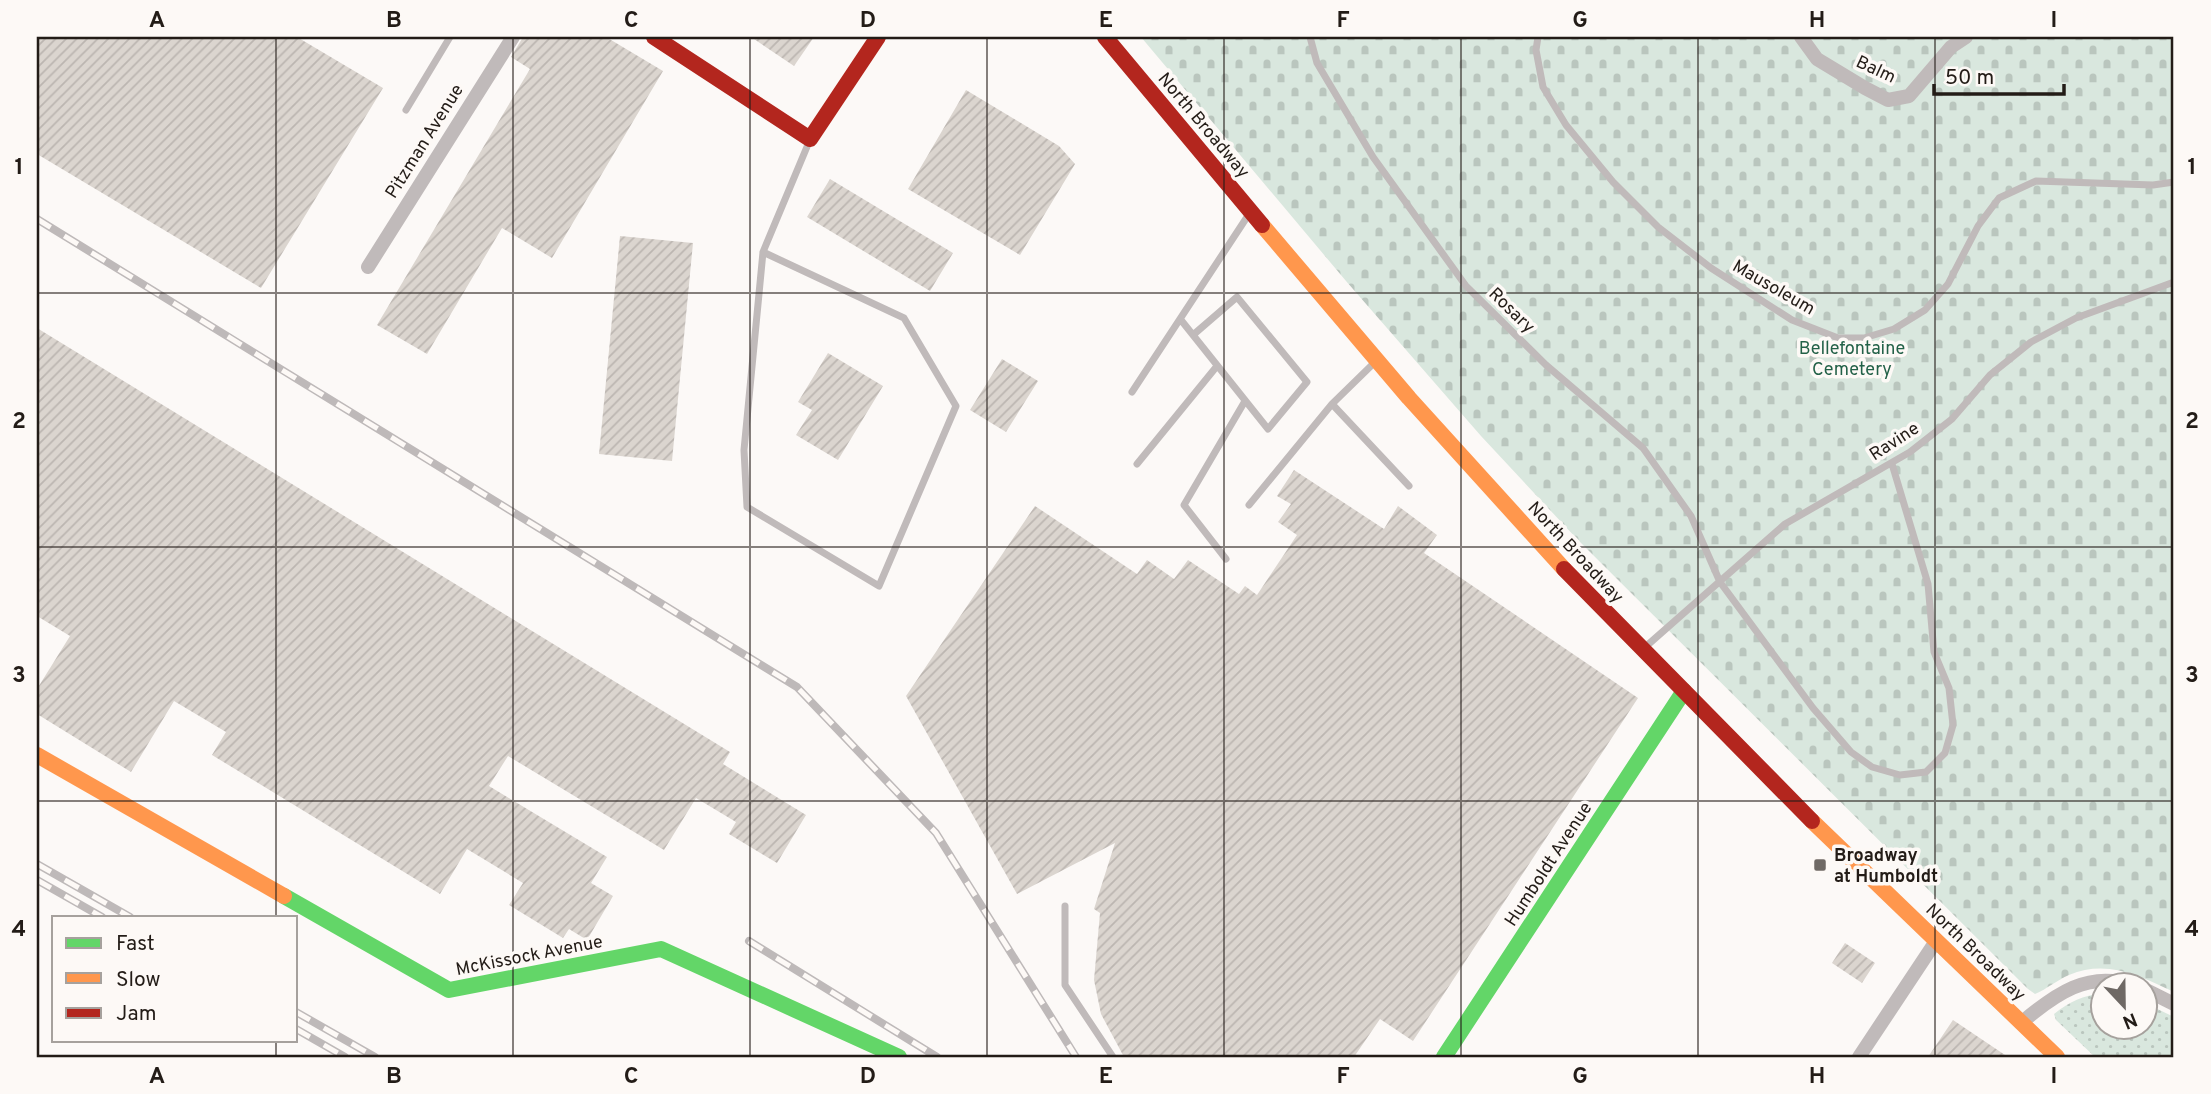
<svg xmlns="http://www.w3.org/2000/svg" width="2211" height="1094" viewBox="0 0 2211 1094" font-family="Overpass,sans-serif">
  <defs>
    <pattern id="cemetery-stones" width="16" height="16" patternUnits="userSpaceOnUse" patternTransform="scale(1.75)"><rect width="16" height="16" fill="#d9e7de"/><path d="M2 7V4a2 2 0 0 1 4 0v3zM10 15v-3a2 2 0 0 1 4 0v3z" fill="#bac6be"/></pattern>
    <pattern id="park-dots" width="8" height="8" patternUnits="userSpaceOnUse" patternTransform="scale(1.75)"><rect width="8" height="8" fill="#d9e7de"/><path d="M2 2h.1M6 6h.1" fill="none" stroke="#bac6be" stroke-width="1.8" stroke-linecap="round"/></pattern>
    <pattern id="building-hatch" width="6" height="6" patternUnits="userSpaceOnUse" patternTransform="scale(1.75)"><rect width="6" height="6" fill="#dbd5cf"/><path d="M-1 1l2-2M0 6l6-6M5 7l2-2" fill="none" stroke="#bcb6b1"/></pattern>
  </defs>
  <rect width="100%" height="100%" fill="#fcf9f7"/>
  <!-- cemetery -->
  <path fill="url(#cemetery-stones)" d="M1141 37H2174V992C2140 976 2107 959 2069 975 2057 980 2047 989 2035 994L2028 989 1577 539 1481 436 1346 281Z"/>
  <!-- park -->
  <path fill="url(#park-dots)" d="M2102 993V1028H2144L2145 1003 2174 1017V1057H2095L2056 1020 2054 1014C2070 1001 2083 996 2102 993Z"/>
  <!-- building -->
  <path fill="url(#building-hatch)" d="M37 37H297L383 88 261 288 37 154Z
    M523 37H606L663 71 552 258 502 228 427 354 377 325 530 69 511 57Z
    M751 37H814L794 66Z
    M966 90 1059 146 1075 164 1020 255 908 189Z
    M830 179 953 253 930 291 807 217Z
    M620 236 693 243 672 461 599 454Z
    M37 328 730 752 723 764 806 815 777 863 729 834 736 822 696 798 664 850 508 756 489 786 607 857 591 883 613 896 587 940 569 929 563 938 509 905 523 883 467 849 440 894 212 755 226 732 174 701 131 772 37 714V689L70 636 37 616Z
    M828 353 883 386 838 460 796 435 812 410 798 402Z
    M1002 359 1038 381 1006 432 970 410Z
    M1294 470 1384 529 1398 506 1437 535 1424 553 1638 698 1413 1041 1380 1019 1354 1057H1124L1101 1014 1094 980 1100 913 1094 909 1115 843 1017 894 906 696 1035 506 1137 574 1147 560 1174 579 1188 560 1239 594 1245 586 1257 595 1297 535 1278 522 1291 504 1277 496Z
    M1845 943 1875 963 1862 983 1832 963Z
    M1953 1020 2008 1057H1928Z"/>
  <g fill="none" stroke-linecap="round" stroke-linejoin="round">
    <!-- lane -->
    <path stroke="#c0baba" stroke-width="7" d="M1310 37 1317 63 1373 157 1466 286 1546 365 1643 448 1691 516 1720 582 1813 708 1851 752 1872 767 1900 775 1926 772 1945 753 1953 725 1949 688 1934 652 1928 584 1892 464
      M1538 37 1536 50 1543 87 1566 125 1613 182 1658 227 1711 268 1792 320 1838 338H1864L1894 329 1925 310 1948 284 1978 226 1999 198 2036 181 2153 185 2174 182
      M406 110 450 37
      M763 252 904 318 956 406 879 586 747 507 744 450 763 252 809 142
      M1181 320 1268 429 1307 382 1237 297 1193 335
      M1132 392 1249 214
      M1332 404 1409 486
      M1137 464 1217 366
      M1249 505 1332 404 1374 363
      M1226 559 1184 505 1245 401
      M1643 649 1785 524 1910 452 1952 419 1990 375 2031 342 2076 318 2174 282
      M1065 906V985L1113 1057"/>
    <!-- street -->
    <path stroke="#c0baba" stroke-width="14" d="M1801 37 1817 59 1865 88 1888 100 1909 96 1951 47 1966 37
      M368 267 513 37
      M2144 989 2174 1004
      M2021 1023C2054 995 2089 969 2134 986
      M1859 1057 1936 941"/>
    <!-- fast -->
    <path stroke="#63d668" stroke-width="16" d="M284 896 449 990 661 949 899 1057
      M1444 1057 1684 691"/>
    <!-- slow -->
    <path stroke="#ff974d" stroke-width="16" d="M1262 225 1409 398 1564 569
      M37 755 284 896
      M1812 821 2057 1057"/>
    <!-- jam -->
    <path stroke="#b3261e" stroke-width="16" d="M654 37 810 139 878 37
      M1105 37 1262 225
      M1564 569 1812 821"/>
    <!-- rail casing -->
    <g stroke="#beb9b9" stroke-width="8">
      <path id="rail" d="M37 219 797 687 936 833 1076 1057
        M37 864 130 917
        M37 880 102 917
        M749 941 937 1057
        M296 1012 375 1057
        M296 1029 345 1057"/>
    </g>
    <!-- rail -->
    <use href="#rail" stroke="#fdf9f6" stroke-width="5" stroke-dasharray="16" stroke-linecap="butt"/>
  </g>
  <!-- grid -->
  <path fill="none" stroke="#231c17" stroke-width="2" stroke-opacity="0.55" d="M276 37V917M513 37V1057M750 37V1057M987 37V1057M1224 37V1057M1461 37V1057M1698 37V1057M1935 37V1057M37 293H2174M37 547H2174M37 801H2174M276 1040V1057"/>
  <!-- markers -->
  <rect fill="#6f6965" stroke="#fdf9f6" stroke-width="2.5" x="1813" y="858" width="14" height="14" rx="3.5"/>
  <g text-anchor="middle" stroke-width="7" stroke-linejoin="round" paint-order="stroke">
    <!-- street labels -->
    <g font-size="18" fill="#231c17" stroke="#fdf9f6">
      <text transform="translate(1876 69) rotate(25)" y="6">Balm</text>
      <text transform="translate(1204 125) rotate(50)" y="6">North Broadway</text>
      <text transform="translate(424 141) rotate(-58)" y="6">Pitzman Avenue</text>
      <text transform="translate(1774 287) rotate(30)" y="6">Mausoleum</text>
      <text transform="translate(1512 310) rotate(44)" y="6">Rosary</text>
      <text transform="translate(1894 441) rotate(-33)" y="6">Ravine</text>
      <text transform="translate(1576 552) rotate(47)" y="6">North Broadway</text>
      <text transform="translate(1548 864) rotate(-57)" y="6">Humboldt Avenue</text>
      <text transform="translate(1976 952) rotate(44)" y="6">North Broadway</text>
      <text transform="translate(529 955) rotate(-11)" y="6">McKissock Avenue</text>
    </g>
    <!-- park labels -->
    <g font-size="18" fill="#236148" stroke="#fdf9f6">
      <text x="1852" y="354">Bellefontaine<tspan x="1852" dy="21">Cemetery</tspan></text>
    </g>
    <!-- poi labels -->
    <g font-size="18" font-weight="bold" fill="#231c17" stroke="#fdf9f6" text-anchor="start">
      <text x="1834" y="861">Broadway<tspan x="1834" dy="21">at Humboldt</tspan></text>
    </g>
  </g>
  <!-- border -->
  <rect width="2211" height="1094" fill="none" stroke="#fdf9f6" stroke-width="77"/>
  <!-- legend -->
  <rect x="52" y="916" width="245" height="126" fill="#fdf9f6" stroke="#a6a19d" stroke-width="2"/>
  <rect x="66" y="938" width="35" height="10" fill="#63d668" stroke="#a6a19d" stroke-width="2"/>
  <text x="116" y="950" font-size="21" fill="#231c17">Fast</text>
  <rect x="66" y="973" width="35" height="10" fill="#ff974d" stroke="#a6a19d" stroke-width="2"/>
  <text x="116" y="986" font-size="21" fill="#231c17">Slow</text>
  <rect x="66" y="1008" width="35" height="10" fill="#b3261e" stroke="#a6a19d" stroke-width="2"/>
  <text x="116" y="1020" font-size="21" fill="#231c17">Jam</text>
  <!-- north arrow -->
  <g transform="translate(2124 1006) rotate(158)"><circle r="33" fill="#fdf9f6" stroke="#a6a19d" stroke-width="2"/>
  <path d="M0-5L12 26L0 18L-12 26Z" fill="#6f6965"/>
  <text y="-10" font-size="19" font-weight="bold" text-anchor="middle" fill="#231c17">N</text>
  </g>
  <!-- scale -->
  <path d="M1934 84v10h130v-10" fill="none" stroke="#231c17" stroke-width="3.5"/>
  <text x="1945" y="84" font-size="21" fill="#231c17" stroke="#fdf9f6" stroke-width="5" paint-order="stroke">50 m</text>
  <rect x="38" y="38" width="2134" height="1018" fill="none" stroke="#231c17" stroke-width="2.5"/>
  <g font-size="23" text-anchor="middle" font-weight="bold" fill="#231c17">
    <text x="157" y="27">A</text>
    <text x="394" y="27">B</text>
    <text x="631" y="27">C</text>
    <text x="868" y="27">D</text>
    <text x="1106" y="27">E</text>
    <text x="1343" y="27">F</text>
    <text x="1580" y="27">G</text>
    <text x="1817" y="27">H</text>
    <text x="2054" y="27">I</text>
    <text x="19" y="174">1</text>
    <text x="2192" y="174">1</text>
    <text x="19" y="428">2</text>
    <text x="2192" y="428">2</text>
    <text x="19" y="682">3</text>
    <text x="2192" y="682">3</text>
    <text x="19" y="936">4</text>
    <text x="2192" y="936">4</text>
    <text x="157" y="1083">A</text>
    <text x="394" y="1083">B</text>
    <text x="631" y="1083">C</text>
    <text x="868" y="1083">D</text>
    <text x="1106" y="1083">E</text>
    <text x="1343" y="1083">F</text>
    <text x="1580" y="1083">G</text>
    <text x="1817" y="1083">H</text>
    <text x="2054" y="1083">I</text>
  </g>
</svg>
